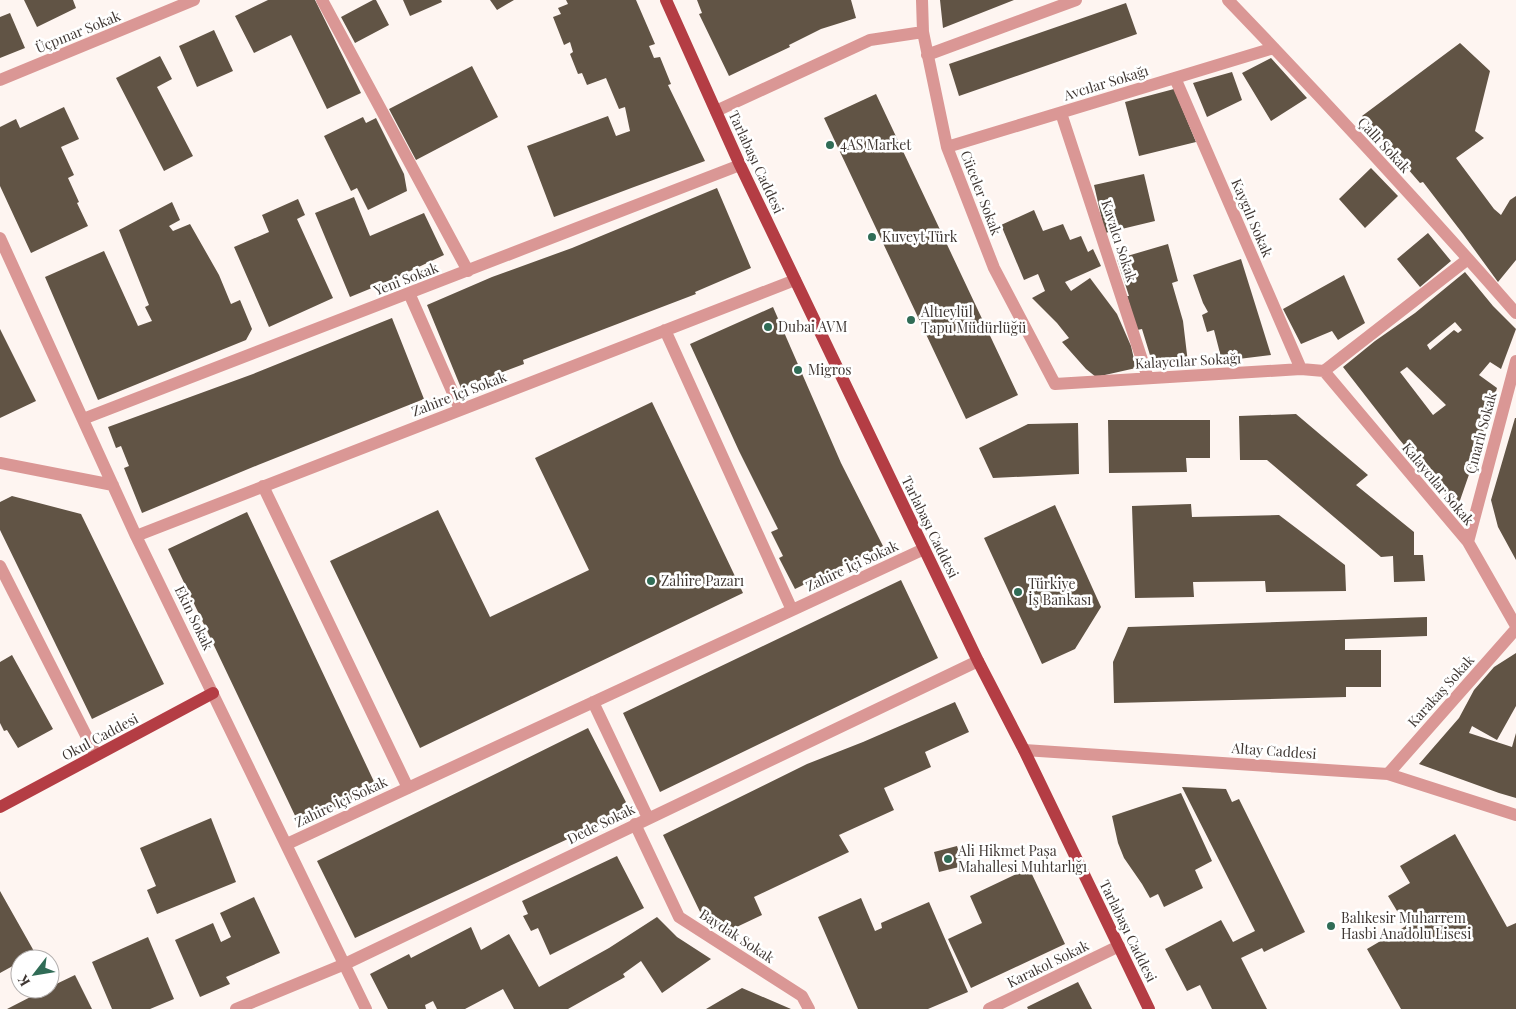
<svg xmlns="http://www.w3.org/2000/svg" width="1516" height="1009" viewBox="0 0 1516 1009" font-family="'Playfair Display',serif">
  <rect width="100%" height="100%" fill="#fef5f1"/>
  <!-- building -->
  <path fill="#615445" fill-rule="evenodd" d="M24 0H73L76 8 37 27Z
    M268 0H315L361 93 327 109 291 35 254 53 235 16Z
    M373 0H376L389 25 355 43 341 17Z
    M403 0H441L442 2 410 16Z
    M490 0H514L497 10Z
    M566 0H636L655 44 649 46 654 58 660 57 671 84 668 85 705 161 634 187 554 217 527 146 608 116 616 136 630 131 625 107 619 109 606 78 587 85 582 73 578 74 570 54 573 52 570 42 564 45 553 17 561 14 558 8 568 4Z
    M697 0H851L856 18 821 29 789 45 790 47 729 76 699 14 702 13Z
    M940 0H1014L943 28Z
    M1126 3 1137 34 959 96 949 64Z
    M10 13 25 48 0 58V17Z
    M214 30 233 71 197 87 179 46Z
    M1460 43 1490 71 1475 131 1484 138 1456 158 1494 209 1501 215 1510 200 1516 196V260L1498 282 1463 234 1423 182 1420 183 1362 116Z
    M160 56 172 79 157 87 193 156 164 171 116 78Z
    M1271 58 1307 98 1271 121 1242 73Z
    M472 66 498 117 416 160 389 109Z
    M1232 72 1242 100 1207 117 1193 83Z
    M1174 89 1196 142 1139 156 1125 102Z
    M876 94 1018 395 966 419 824 118Z
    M64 107 79 139 61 147 74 175 68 178 79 202 77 203 88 226 31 253 0 186V127L16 119 20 128Z
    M363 117 366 123 376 118 404 174 407 191 368 210 357 188 351 191 324 136Z
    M1371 168 1398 196 1365 228 1339 199Z
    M1144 174 1155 221 1105 233 1094 185Z
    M717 188 751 268 695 292 696 294 523 360 524 364 461 388 427 305 492 277 572 248Z
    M354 197 370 236 424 213 444 255 389 281 350 297 315 213Z
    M298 199 305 215 297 219 333 298 269 327 234 247 269 232 262 215Z
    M172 202 180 220 169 226 173 231 190 224 219 275 231 304 240 300 252 329 246 340 98 400 45 277 104 251 138 326 152 321 145 307 149 305 119 230Z
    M1034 210 1043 231 1063 224 1070 240 1081 236 1088 252 1093 249 1101 266 1065 282 1071 291 1090 278 1117 314 1131 346 1136 368 1096 377 1086 369 1062 342 1069 338 1057 323 1032 298 1045 291 1038 274 1024 280 1001 225Z
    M1428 233 1451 261 1420 287 1397 259Z
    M1168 244 1178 281 1172 283 1183 321 1188 363 1153 365 1142 329 1137 330 1127 296H1129L1117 259Z
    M1241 259 1271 355 1222 361 1214 330 1207 332 1202 315 1208 312 1203 303 1193 275Z
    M1465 272 1493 306 1516 329 1501 369 1490 362 1479 375 1497 388 1481 440 1457 509 1399 439 1343 367 1375 341 1415 313ZM1455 322 1462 330 1458 333 1454 330 1430 350 1427 345ZM1407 367 1446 405 1433 415 1400 372Z
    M1344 275 1365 323 1338 340 1332 331 1301 344 1283 309Z
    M773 307 841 463 883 546 795 589 779 558 783 556 771 532 778 529 739 451 690 344Z
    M392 318 424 399 258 465 142 513 124 468 129 466 121 446 116 448 108 427 253 374Z
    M0 329 36 401 0 418Z
    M652 402 743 593 420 748 330 561 438 510 490 617 589 570 535 458Z
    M1296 414 1368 475 1356 485 1414 532V555H1423L1425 581 1394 582 1393 556 1381 557 1267 460H1240L1239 416Z
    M1515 418H1516V560L1498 527 1491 500Z
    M1108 420H1210V458H1186L1187 472 1109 473Z
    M1078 423 1079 474 993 478 979 448 1028 424Z
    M12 496 81 514 164 684 92 719 0 530V502Z
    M1191 504 1192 517 1279 515 1345 565 1346 591 1266 592 1265 581 1193 582 1194 597 1135 598 1132 506Z
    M1055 505 1101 607 1075 649 1042 664 984 538Z
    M247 512 377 788 299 824 168 549Z
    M901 580 938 658 660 792 623 713Z
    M1427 617V636L1345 639V650H1381V687H1346V697L1114 703 1113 662 1128 627Z
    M1516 653V706L1497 740 1472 726 1469 733 1512 747 1516 733V798L1499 793 1419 764 1459 718 1474 690 1494 667Z
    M12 655 53 729 18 748 7 730 4 731 0 723V662Z
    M955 702 969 732 925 752 931 767 884 788 894 810 839 835 849 852 754 897 762 915 726 932 703 918 663 835 807 764 863 742Z
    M588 728 629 808 598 825 355 938 317 861 475 784Z
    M1182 787 1226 789 1232 802 1239 799 1305 932 1264 952 1262 948 1241 958 1267 1009H1212L1200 985 1187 991 1165 949 1221 920 1233 942 1255 931Z
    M1181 793 1212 861 1195 870 1203 888 1164 907 1158 894 1150 898 1142 884 1124 858 1118 843 1112 816Z
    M211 818 236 882 157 914 147 890 156 886 140 848Z
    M1455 834 1507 927 1516 923V1009H1401L1367 949 1406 926 1388 896 1410 883 1400 866Z
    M957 846 963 866 939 872 934 852Z
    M617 856 644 908 550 955 538 928 531 931 523 916 528 914 522 901Z
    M1029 868 1065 944 971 988 948 939 982 923 970 896Z
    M0 891 35 953 25 959H20V962L0 973Z
    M254 897 280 953 226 977 230 984 200 997 175 940 213 923 221 942 231 937 220 913Z
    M861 898 875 931 882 928 881 923 929 902 968 992 928 1009H858L818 917Z
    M657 917 677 937 711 959 662 993 641 961 623 974 625 977 568 1009H514L503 989 465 1009H437L433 1001 425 1005 426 1009H388L370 974 409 954 411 958 471 927 481 950 509 934 539 987 609 948Z
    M148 937 174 999 150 1009H112L92 962Z
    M75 975 92 1009H7L46 989H50V987Z
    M1078 982 1092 1009H1028L1027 1007Z
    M742 988 791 1009H706Z"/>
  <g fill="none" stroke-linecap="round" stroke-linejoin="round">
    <!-- minor -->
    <path stroke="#da9795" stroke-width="12" d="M322 0 468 271
      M922 0 923 32 947 147 994 268 1055 384 1301 369 1324 371
      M1228 0C1326 102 1422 206 1516 313
      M927 55 1076 0
      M1175 78 1301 369
      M0 80 194 0
      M716 111 870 40 923 32
      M1061 113 1148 378
      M947 147 1274 48
      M0 238 136 536 366 1009
      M409 293 460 409
      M665 330 792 610
      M1324 371 1468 542 1516 626
      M1324 371 1468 259
      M83 419 740 165
      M0 463 113 485
      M263 486 408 788
      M136 536 795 280
      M1468 542 1516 361
      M0 566 96 755
      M593 702 648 818
      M1024 750 1388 774 1516 815
      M1388 774 1516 629
      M635 824 679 917 802 996 809 1009
      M287 844 924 549
      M236 1009 345 964 978 661
      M989 1009 1119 946"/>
    <!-- major -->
    <path stroke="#b43d44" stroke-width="12" d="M666 0 740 165 978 661 1024 750 1149 1009
      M0 807 213 693"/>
  </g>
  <!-- markers -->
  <g fill="#306c56" stroke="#fff" stroke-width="2">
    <circle cx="830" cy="145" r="5"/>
    <circle cx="872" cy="237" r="5"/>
    <circle cx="911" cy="320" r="5"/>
    <circle cx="768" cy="327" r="5"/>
    <circle cx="798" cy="370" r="5"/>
    <circle cx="651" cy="581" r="5"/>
    <circle cx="1018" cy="592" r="5"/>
    <circle cx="948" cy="859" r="5"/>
    <circle cx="1331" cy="926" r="5"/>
  </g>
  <g text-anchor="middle" stroke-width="5" stroke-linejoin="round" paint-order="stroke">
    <!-- street labels -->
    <g font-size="14" fill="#403834" stroke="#fff">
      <text transform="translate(78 32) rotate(-22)" y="5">Üçpınar Sokak</text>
      <text transform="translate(1106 83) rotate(-17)" y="5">Avcılar Sokağı</text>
      <text transform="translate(1384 145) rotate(47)" y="5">Çallı Sokak</text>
      <text transform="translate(756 162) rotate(65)" y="5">Tarlabaşı Caddesi</text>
      <text transform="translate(981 193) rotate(69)" y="5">Cüceler Sokak</text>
      <text transform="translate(1252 218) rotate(67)" y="5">Kaygılı Sokak</text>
      <text transform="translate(1119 241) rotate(72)" y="5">Kavalcı Sokak</text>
      <text transform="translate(406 279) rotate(-21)" y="5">Yeni Sokak</text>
      <text transform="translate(1188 361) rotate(-3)" y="5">Kalaycılar Sokağı</text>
      <text transform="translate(459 394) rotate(-21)" y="5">Zahire İçi Sokak</text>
      <text transform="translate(1481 433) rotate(-75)" y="5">Çınarlı Sokak</text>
      <text transform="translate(1438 484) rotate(50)" y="5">Kalaycılar Sokak</text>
      <text transform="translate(930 527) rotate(64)" y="5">Tarlabaşı Caddesi</text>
      <text transform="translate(852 566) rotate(-25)" y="5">Zahire İçi Sokak</text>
      <text transform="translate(194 618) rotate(64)" y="5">Ekin Sokak</text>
      <text transform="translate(1441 691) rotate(-48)" y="5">Karakaş Sokak</text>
      <text transform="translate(100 737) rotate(-28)" y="5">Okul Caddesi</text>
      <text transform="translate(1274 751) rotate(4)" y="5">Altay Caddesi</text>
      <text transform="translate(341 802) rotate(-25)" y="5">Zahire İçi Sokak</text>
      <text transform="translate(601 824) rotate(-26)" y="5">Dede Sokak</text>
      <text transform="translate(1128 931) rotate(64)" y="5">Tarlabaşı Caddesi</text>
      <text transform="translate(737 936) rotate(33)" y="5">Baydak Sokak</text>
      <text transform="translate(1048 964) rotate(-26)" y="5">Karakol Sokak</text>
    </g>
    <!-- poi labels -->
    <g font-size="14" fill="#403834" stroke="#fff" text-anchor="start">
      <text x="840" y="150">4AS Market</text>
      <text x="882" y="242">Kuveyt Türk</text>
      <text x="921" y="317">Altıeylül<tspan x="921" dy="16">Tapu Müdürlüğü</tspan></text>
      <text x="778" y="332">Dubai AVM</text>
      <text x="808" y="375">Migros</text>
      <text x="661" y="586">Zahire Pazarı</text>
      <text x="1028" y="589">Türkiye<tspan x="1028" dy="16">İş Bankası</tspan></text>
      <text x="958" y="856">Ali Hikmet Paşa<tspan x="958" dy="16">Mahallesi Muhtarlığı</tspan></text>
      <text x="1341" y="923">Balıkesir Muharrem<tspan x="1341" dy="16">Hasbi Anadolu Lisesi</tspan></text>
    </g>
  </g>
  <!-- north arrow -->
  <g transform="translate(35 974) rotate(239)"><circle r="24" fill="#ffffff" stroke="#b3afae"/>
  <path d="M0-4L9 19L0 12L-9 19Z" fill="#306c56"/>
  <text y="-8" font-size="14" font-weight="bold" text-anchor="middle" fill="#403834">K</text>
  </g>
</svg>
